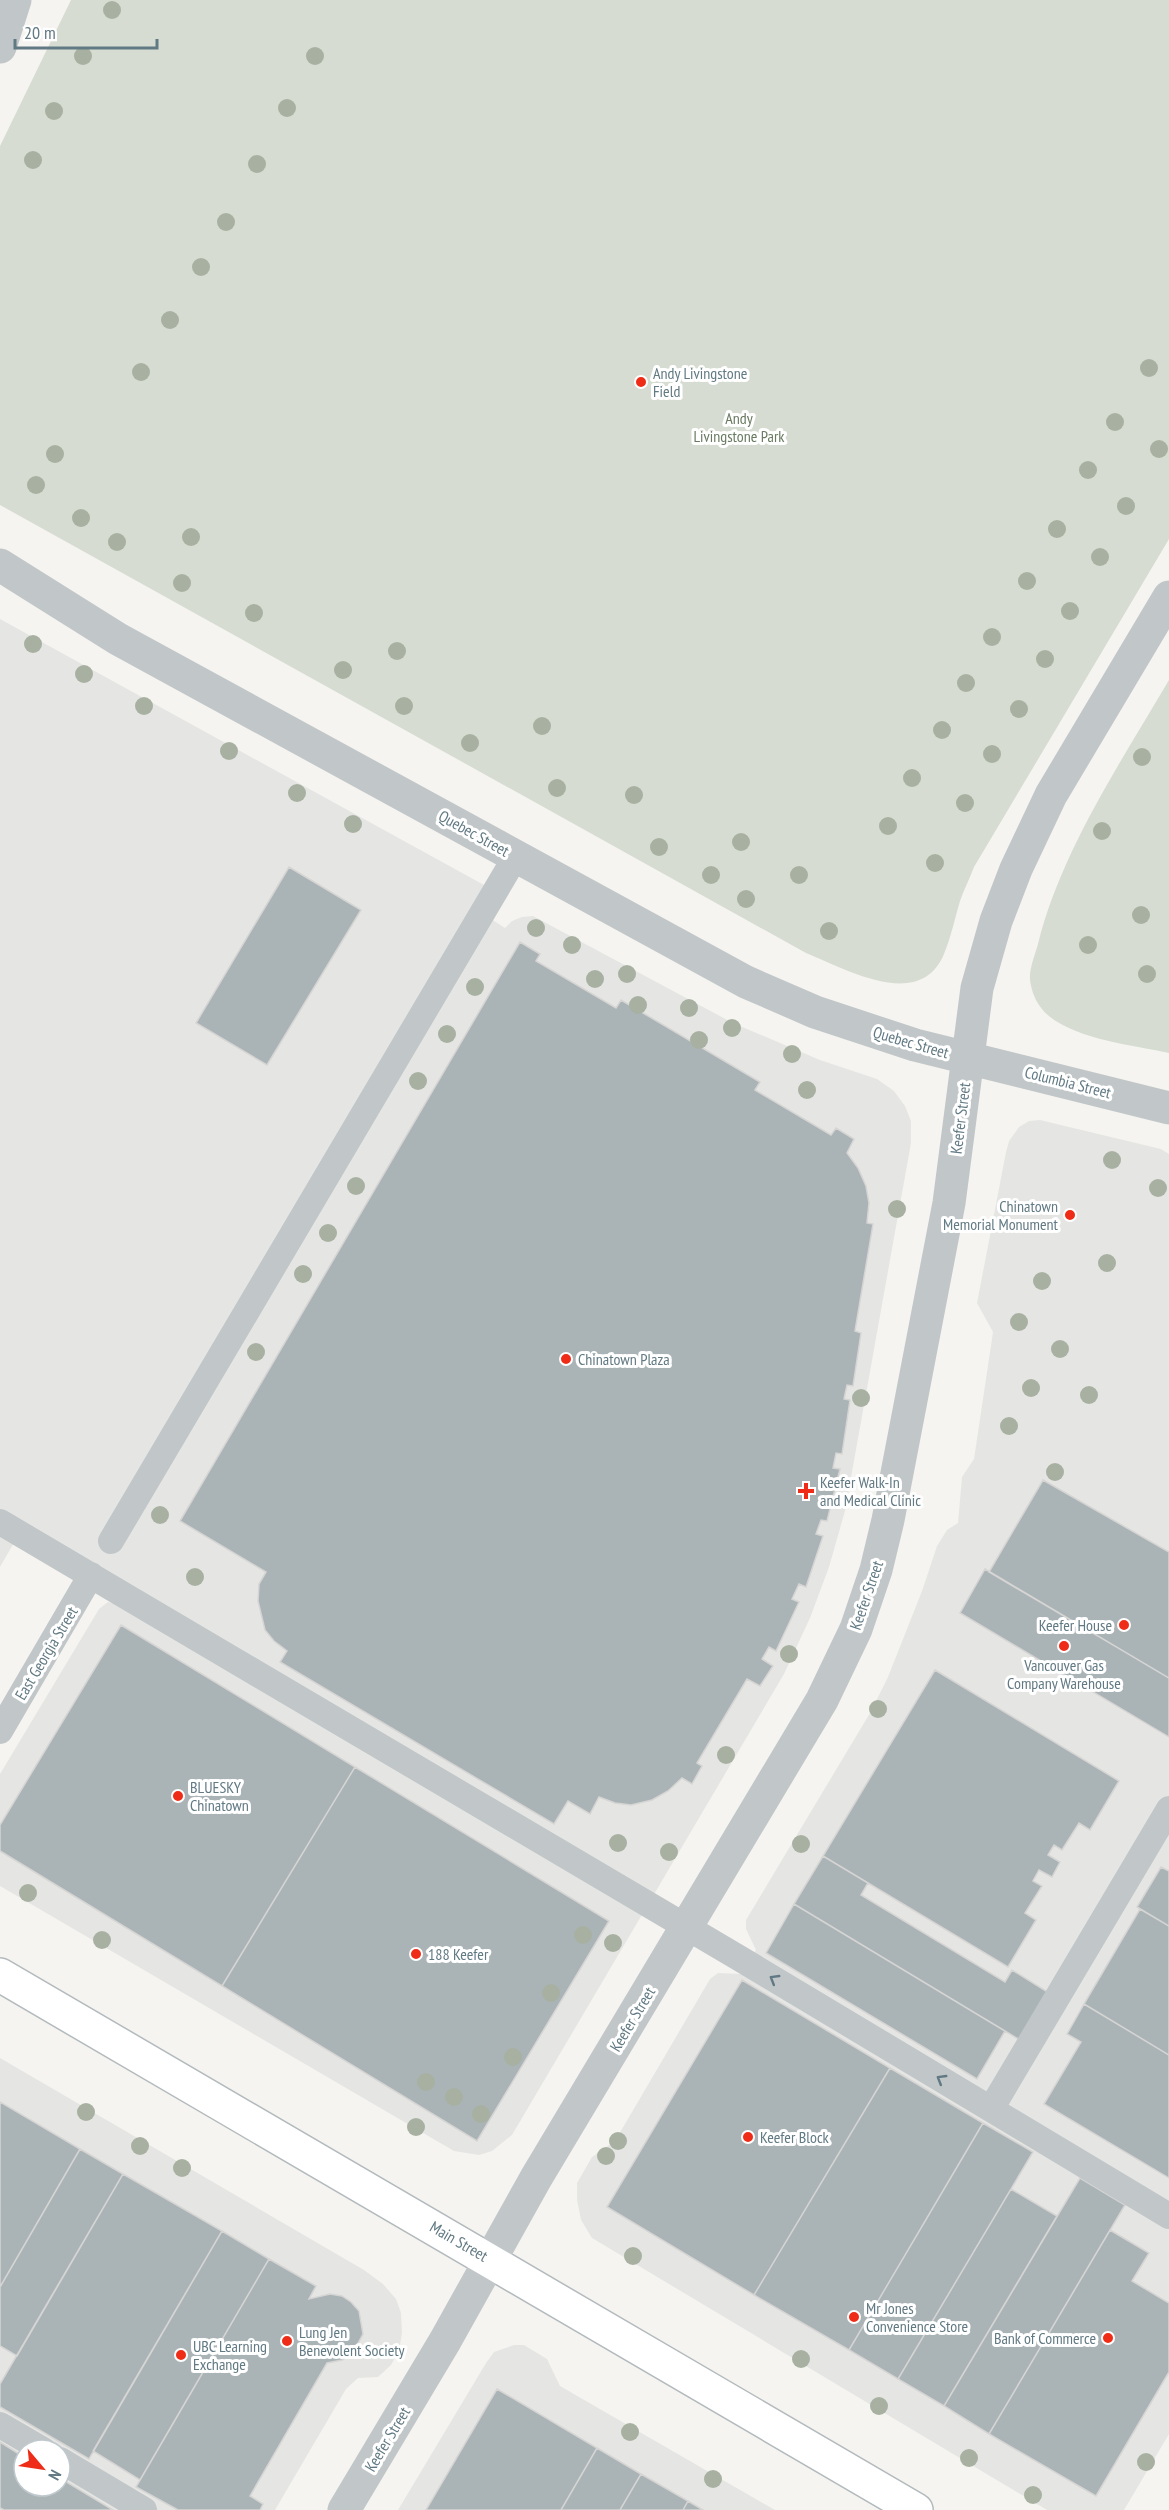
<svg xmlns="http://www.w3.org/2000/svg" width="1169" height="2510" viewBox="0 0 1169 2510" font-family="'PT Sans Narrow',sans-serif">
  <rect width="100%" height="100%" fill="#f5f4f0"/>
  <!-- built -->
  <path fill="#e5e6e4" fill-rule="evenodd" d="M0 619 495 891 482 913 505 928 512 921 522 917 533 916 733 1023 820 1060 877 1079 894 1091 905 1106 911 1121V1143L845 1511 829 1567 810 1618 784 1674 512 2135 492 2151 479 2155 454 2151 0 1886V1774L99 1609 108 1602 117 1604 19 1534 0 1567Z
    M1040 1120 1161 1149 1169 1154V2434L1124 2510H1047L592 2238 581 2220 577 2200V2183L592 2157 615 2141 710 1979 718 1973 741 1974 756 1950 746 1929V1920L870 1713 888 1677 922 1591 937 1546 947 1530 958 1523 962 1477 974 1459 993 1332 977 1303 1006 1152 1009 1141 1019 1127 1029 1121Z
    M0 2058 364 2270 383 2284 396 2299 401 2313 402 2333 399 2351 391 2365 378 2377 358 2378 346 2389 275 2510H0ZM24 2450H60V2486H24Z
    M514 2345H524L547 2359 560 2386 775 2510H398L486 2363 494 2352Z"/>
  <!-- green -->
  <path fill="#d6dcd1" d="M71 0H1169V539L974 867C970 878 964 889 960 901 955 918 951 937 944 954 920 1012 846 969 806 953L0 505V146Z
    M1169 680V1053C1133 1045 1060 1038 1039 1005 1034 998 1031 988 1030 980 1029 969 1035 955 1038 944 1061 851 1121 762 1169 680Z"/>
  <!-- building -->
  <path fill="#aab4b7" stroke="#d6d5d3" stroke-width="1.5" d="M289 867 361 910 267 1065 196 1023Z
    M520 942 540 954 536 961 616 1008 621 1000 760 1082 755 1090 831 1135 836 1128 854 1139 847 1153 858 1168 866 1186 869 1203 867 1223 873 1224 855 1331 861 1333 853 1386 847 1385 844 1399 850 1400 842 1454 836 1453 833 1468 840 1469 827 1521 821 1520 816 1534 823 1536 806 1587 799 1584 792 1599 799 1602 776 1651 769 1647 762 1659 773 1666 760 1686 747 1679 697 1763 702 1766 692 1784 682 1778 668 1791 652 1800 631 1805 615 1803 599 1797 590 1814 568 1801 554 1824 280 1662 287 1651 274 1641 265 1630 258 1601 259 1584 266 1572 180 1521Z
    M1043 1480 1169 1552V1678L989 1572Z
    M985 1569 1169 1678V1737L960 1613Z
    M121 1625 355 1767 222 1986 0 1851V1825Z
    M935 1670 1119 1781 1090 1830 1079 1823 1062 1850 1054 1845 1048 1855 1060 1862 1052 1877 1039 1870 1033 1881 1042 1886 1025 1913 1036 1920 1008 1967 823 1856Z
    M355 1767 609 1921 477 2141 222 1986Z
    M823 1856 868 1883 861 1895 1005 1982 1012 1970 1054 1996 1025 2043 794 1904Z
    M1161 1867 1169 1871V1926L1137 1907Z
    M794 1904 1005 2031 977 2079 766 1953Z
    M1140 1909 1169 1926V2055L1084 2004Z
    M742 1980 890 2068 754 2295 607 2207Z
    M1084 2004 1169 2055V2178L1044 2104 1081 2042 1067 2034Z
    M890 2068 983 2123 849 2350 754 2295Z
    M0 2102 80 2149 0 2287Z
    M983 2123 1033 2152 898 2379 849 2350Z
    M80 2149 123 2174 17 2356 0 2346V2287Z
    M123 2174 222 2231 89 2459 0 2407V2384Z
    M1080 2178 1125 2205 989 2434 944 2406Z
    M1011 2189 1057 2216 944 2406 898 2379Z
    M1110 2230 1149 2253 1132 2281 1169 2303V2372L1096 2496 989 2434Z
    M222 2231 269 2259 140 2480 93 2451Z
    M269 2259 316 2286 309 2299 330 2294 342 2296 351 2302 359 2311 363 2334 352 2354 342 2360 327 2363 250 2496 263 2504 260 2510H178L136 2487Z
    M497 2389 597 2448 561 2510H426Z
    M0 2442 24 2457V2486H60V2478L113 2510H4L0 2508Z
    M597 2448 641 2474 620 2510H561Z
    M641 2474 688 2501 683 2510H620Z
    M688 2501 703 2510H683Z"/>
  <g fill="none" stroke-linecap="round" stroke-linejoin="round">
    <!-- secondary casing -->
    <g stroke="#b3babd" stroke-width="36">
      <path id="secondary" d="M0 1975 916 2510"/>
    </g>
    <!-- service -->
    <path stroke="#c1c6c8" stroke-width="26" d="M0 1522 739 1958 1169 2216
      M111 1541 516 856
      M0 1731 91 1575
      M991 2109 1169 1809
      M0 2425 43 2450
      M60 2460 144 2510"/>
    <!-- tertiary -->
    <path stroke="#c1c6c8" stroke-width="33" d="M0 47 15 0
      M0 565 118 639 746 982 815 1012 915 1045 1169 1108
      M344 2510 445 2341 536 2178 822 1700 856 1629 876 1570 888 1520 949 1203 977 988 996 921 1016 869 1051 795 1169 597"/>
    <!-- secondary -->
    <use href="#secondary" stroke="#fff" stroke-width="33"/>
  </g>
  <!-- trees -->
  <g fill="#a8b1a1">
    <circle cx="112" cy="10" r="9"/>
    <circle cx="83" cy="56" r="9"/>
    <circle cx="315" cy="56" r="9"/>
    <circle cx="287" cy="108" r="9"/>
    <circle cx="54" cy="111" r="9"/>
    <circle cx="33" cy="160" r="9"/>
    <circle cx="257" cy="164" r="9"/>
    <circle cx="226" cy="222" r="9"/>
    <circle cx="201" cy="267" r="9"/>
    <circle cx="170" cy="320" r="9"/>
    <circle cx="1149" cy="368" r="9"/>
    <circle cx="141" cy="372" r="9"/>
    <circle cx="1115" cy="422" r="9"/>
    <circle cx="1159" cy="449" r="9"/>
    <circle cx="55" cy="454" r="9"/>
    <circle cx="1088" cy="470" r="9"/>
    <circle cx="36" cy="485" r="9"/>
    <circle cx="1126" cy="506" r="9"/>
    <circle cx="81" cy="518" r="9"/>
    <circle cx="1057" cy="529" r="9"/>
    <circle cx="191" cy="537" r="9"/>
    <circle cx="117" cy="542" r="9"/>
    <circle cx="1100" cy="557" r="9"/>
    <circle cx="1027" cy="581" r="9"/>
    <circle cx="182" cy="583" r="9"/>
    <circle cx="1070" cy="611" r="9"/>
    <circle cx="254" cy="613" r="9"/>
    <circle cx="992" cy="637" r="9"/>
    <circle cx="33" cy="644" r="9"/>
    <circle cx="397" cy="651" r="9"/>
    <circle cx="1045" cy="659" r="9"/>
    <circle cx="343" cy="670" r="9"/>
    <circle cx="84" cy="674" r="9"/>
    <circle cx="966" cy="683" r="9"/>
    <circle cx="144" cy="706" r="9"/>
    <circle cx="404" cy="706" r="9"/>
    <circle cx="1019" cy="709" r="9"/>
    <circle cx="542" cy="726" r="9"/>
    <circle cx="942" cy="730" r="9"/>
    <circle cx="470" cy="743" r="9"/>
    <circle cx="229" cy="751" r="9"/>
    <circle cx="992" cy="754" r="9"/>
    <circle cx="1142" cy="757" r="9"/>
    <circle cx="912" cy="778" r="9"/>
    <circle cx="557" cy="788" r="9"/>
    <circle cx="297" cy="793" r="9"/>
    <circle cx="634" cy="795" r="9"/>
    <circle cx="965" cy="803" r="9"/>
    <circle cx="353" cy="824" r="9"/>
    <circle cx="888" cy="826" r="9"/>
    <circle cx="1102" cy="831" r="9"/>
    <circle cx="741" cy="842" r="9"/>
    <circle cx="659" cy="847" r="9"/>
    <circle cx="935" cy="863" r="9"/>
    <circle cx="711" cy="875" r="9"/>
    <circle cx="799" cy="875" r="9"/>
    <circle cx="746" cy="899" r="9"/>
    <circle cx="1141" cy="915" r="9"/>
    <circle cx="536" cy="928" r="9"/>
    <circle cx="829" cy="931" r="9"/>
    <circle cx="572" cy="945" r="9"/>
    <circle cx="1088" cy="945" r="9"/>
    <circle cx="627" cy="974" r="9"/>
    <circle cx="1147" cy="974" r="9"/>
    <circle cx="595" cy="979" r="9"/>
    <circle cx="475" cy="987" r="9"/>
    <circle cx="638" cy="1005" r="9"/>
    <circle cx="689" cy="1008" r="9"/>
    <circle cx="732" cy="1028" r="9"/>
    <circle cx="447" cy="1034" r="9"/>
    <circle cx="699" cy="1040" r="9"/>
    <circle cx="792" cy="1054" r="9"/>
    <circle cx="418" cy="1081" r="9"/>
    <circle cx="807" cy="1090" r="9"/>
    <circle cx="1112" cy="1160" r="9"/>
    <circle cx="356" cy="1186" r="9"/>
    <circle cx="1158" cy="1188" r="9"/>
    <circle cx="897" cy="1209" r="9"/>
    <circle cx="328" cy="1233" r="9"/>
    <circle cx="1107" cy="1263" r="9"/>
    <circle cx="303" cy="1274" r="9"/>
    <circle cx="1042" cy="1281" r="9"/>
    <circle cx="1019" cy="1322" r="9"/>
    <circle cx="1060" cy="1349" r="9"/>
    <circle cx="256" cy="1352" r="9"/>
    <circle cx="1031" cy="1388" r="9"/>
    <circle cx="1089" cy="1395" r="9"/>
    <circle cx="861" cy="1398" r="9"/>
    <circle cx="1009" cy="1426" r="9"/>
    <circle cx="1055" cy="1472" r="9"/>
    <circle cx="160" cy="1515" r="9"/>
    <circle cx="195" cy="1577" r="9"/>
    <circle cx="789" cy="1654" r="9"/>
    <circle cx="878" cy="1709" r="9"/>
    <circle cx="726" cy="1755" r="9"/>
    <circle cx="618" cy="1843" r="9"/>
    <circle cx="801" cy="1844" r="9"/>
    <circle cx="669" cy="1852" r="9"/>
    <circle cx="28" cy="1893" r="9"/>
    <circle cx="583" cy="1935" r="9"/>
    <circle cx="102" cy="1940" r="9"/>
    <circle cx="613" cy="1943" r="9"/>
    <circle cx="551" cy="1993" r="9"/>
    <circle cx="513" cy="2057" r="9"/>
    <circle cx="426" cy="2082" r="9"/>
    <circle cx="454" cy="2097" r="9"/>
    <circle cx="86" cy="2112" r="9"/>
    <circle cx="481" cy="2114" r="9"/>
    <circle cx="416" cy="2127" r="9"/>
    <circle cx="618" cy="2141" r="9"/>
    <circle cx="140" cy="2146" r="9"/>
    <circle cx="606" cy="2156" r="9"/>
    <circle cx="182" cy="2168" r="9"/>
    <circle cx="633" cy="2256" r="9"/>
    <circle cx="801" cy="2359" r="9"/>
    <circle cx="879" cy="2406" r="9"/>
    <circle cx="630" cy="2432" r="9"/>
    <circle cx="969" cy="2458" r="9"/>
    <circle cx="1146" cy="2462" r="9"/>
    <circle cx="713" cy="2479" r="9"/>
    <circle cx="1033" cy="2495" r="9"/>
  </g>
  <!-- one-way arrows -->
  <defs><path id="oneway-chevron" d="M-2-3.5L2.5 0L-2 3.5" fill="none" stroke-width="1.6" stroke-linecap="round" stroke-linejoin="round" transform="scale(1.5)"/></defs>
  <g stroke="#617983">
    <use href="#oneway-chevron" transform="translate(774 1979) rotate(-149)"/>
    <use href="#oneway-chevron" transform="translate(941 2079) rotate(-149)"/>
  </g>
  <!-- markers -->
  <g fill="#ee2c17" stroke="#fff" stroke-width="2">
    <circle cx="641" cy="382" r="6"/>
    <circle cx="1070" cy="1215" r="6"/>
    <circle cx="566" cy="1359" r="6"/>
    <path d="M803 1482h6v6h6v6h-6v6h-6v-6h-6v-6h6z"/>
    <circle cx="1124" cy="1625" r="6"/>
    <circle cx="1064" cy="1646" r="6"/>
    <circle cx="178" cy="1796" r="6"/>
    <circle cx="416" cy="1954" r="6"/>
    <circle cx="748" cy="2137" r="6"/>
    <circle cx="854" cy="2317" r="6"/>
    <circle cx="1108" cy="2338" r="6"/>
    <circle cx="287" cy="2341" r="6"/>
    <circle cx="181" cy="2355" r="6"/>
  </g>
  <g text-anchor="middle" stroke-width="6" stroke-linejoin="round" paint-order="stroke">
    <!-- poi labels -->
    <g font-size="16" fill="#617983" stroke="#fff" text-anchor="start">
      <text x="653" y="379">Andy Livingstone<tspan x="653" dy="18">Field</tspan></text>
      <text x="1058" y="1212" text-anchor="end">Chinatown<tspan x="1058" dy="18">Memorial Monument</tspan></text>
      <text x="578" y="1365">Chinatown Plaza</text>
      <text x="820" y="1488">Keefer Walk-In<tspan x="820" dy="18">and Medical Clinic</tspan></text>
      <text x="1112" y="1631" text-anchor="end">Keefer House</text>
      <text x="1064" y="1671" text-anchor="middle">Vancouver Gas<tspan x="1064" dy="18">Company Warehouse</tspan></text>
      <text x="190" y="1793">BLUESKY<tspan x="190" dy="18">Chinatown</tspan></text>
      <text x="428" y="1960">188 Keefer</text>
      <text x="760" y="2143">Keefer Block</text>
      <text x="866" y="2314">Mr Jones<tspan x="866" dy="18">Convenience Store</tspan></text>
      <text x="299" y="2338">Lung Jen<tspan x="299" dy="18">Benevolent Society</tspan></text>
      <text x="1096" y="2344" text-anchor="end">Bank of Commerce</text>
      <text x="193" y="2352">UBC Learning<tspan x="193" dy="18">Exchange</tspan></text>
    </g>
    <!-- park labels -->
    <g font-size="16" fill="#697a61" stroke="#fff">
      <text x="739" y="424">Andy<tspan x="739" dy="18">Livingstone Park</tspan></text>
    </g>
    <!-- street labels -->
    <g font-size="16" fill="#617983" stroke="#fff">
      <text transform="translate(474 833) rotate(29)" y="6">Quebec Street</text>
      <text transform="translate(911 1042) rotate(16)" y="6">Quebec Street</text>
      <text transform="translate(1068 1082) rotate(14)" y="6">Columbia Street</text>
      <text transform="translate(960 1118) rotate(-83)" y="6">Keefer Street</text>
      <text transform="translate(866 1595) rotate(-71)" y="6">Keefer Street</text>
      <text transform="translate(46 1653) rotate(-59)" y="6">East Georgia Street</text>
      <text transform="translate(632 2019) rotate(-59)" y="6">Keefer Street</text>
      <text transform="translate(459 2241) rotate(30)" y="6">Main Street</text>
      <text transform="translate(387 2439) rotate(-59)" y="6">Keefer Street</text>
    </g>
  </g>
  <!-- north arrow -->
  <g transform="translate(42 2468) rotate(119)"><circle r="28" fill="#ffffff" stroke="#c0c9cd" stroke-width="1.5"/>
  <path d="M0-4.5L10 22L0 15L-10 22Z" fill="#ee2c17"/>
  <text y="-9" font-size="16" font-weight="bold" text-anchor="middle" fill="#617983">N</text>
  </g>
  <!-- scale -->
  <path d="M15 39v9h142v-9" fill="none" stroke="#617983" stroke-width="3"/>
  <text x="24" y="39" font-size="18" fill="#617983" stroke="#ffffff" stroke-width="4.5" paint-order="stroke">20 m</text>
</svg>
